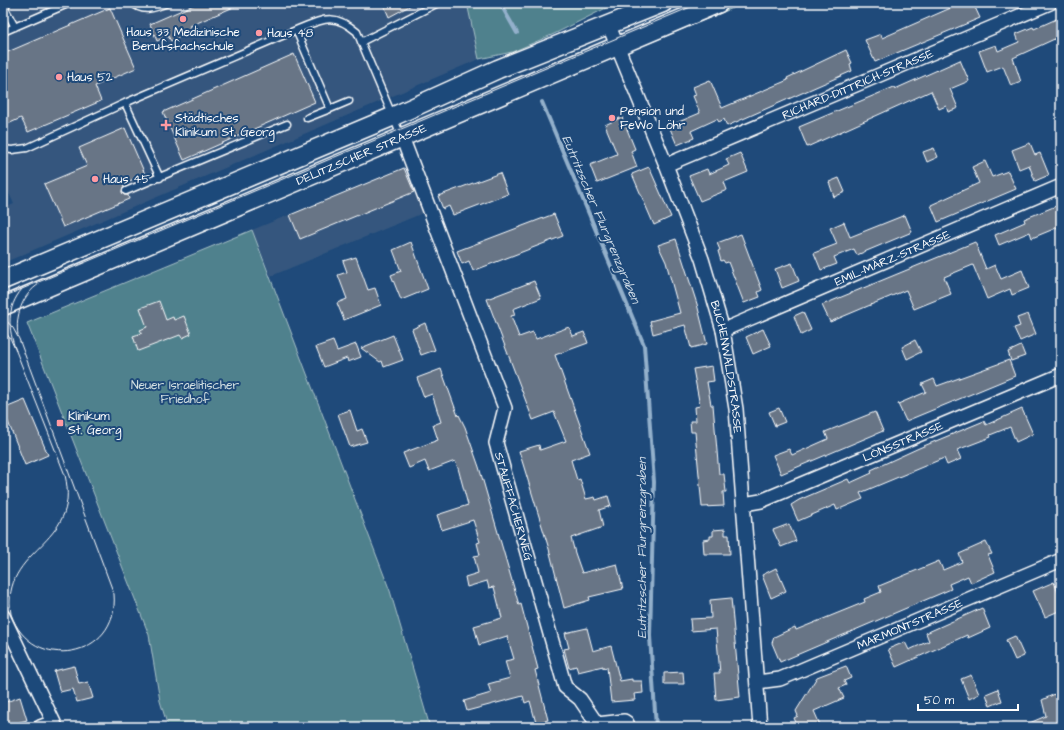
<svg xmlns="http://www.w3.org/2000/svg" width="1064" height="730" viewBox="0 0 1064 730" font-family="'Architects Daughter',sans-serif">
  <rect width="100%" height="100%" fill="#1f4a7a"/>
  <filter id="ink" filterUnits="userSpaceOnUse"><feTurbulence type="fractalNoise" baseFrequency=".025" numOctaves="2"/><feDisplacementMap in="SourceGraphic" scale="8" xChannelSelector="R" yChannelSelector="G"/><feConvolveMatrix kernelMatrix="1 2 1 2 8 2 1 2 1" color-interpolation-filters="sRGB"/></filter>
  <g filter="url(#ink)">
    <!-- built -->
    <path fill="#35577e" d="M3 3H483L479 59 3 263V209L14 204 3 180Z
      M404 168 423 213 271 276 252 230Z"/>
    <!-- green -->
    <path fill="#4f818d" stroke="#a7c0c6" d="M467 3H616L554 34 512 52 479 59Z
      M729 3H745L647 44 644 38Z
      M252 230 390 591 430 727H168L160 701 149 635 27 323Z"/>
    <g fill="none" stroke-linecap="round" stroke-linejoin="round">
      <!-- stream -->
      <path stroke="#93b0cb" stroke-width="4" d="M500 3 517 33
        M542 102 644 345 654 482 650 636 656 727"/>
    </g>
    <!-- building -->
    <path fill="#677586" stroke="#fff" d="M198 3H243L190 26 192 32 171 41 168 36 157 41 150 24Z
      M383 3H415L389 17Z
      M962 3H973L980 18 875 62 865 40 881 34 882 38Z
      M110 8 136 68 95 86 101 101 28 132 21 118 8 124 3 113V54Z
      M1061 17V36L1013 58 1021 82 1011 86 1003 66 987 72 979 51 996 45 998 51 1019 42 1016 34 1033 27 1034 29Z
      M846 50 852 63 850 64 852 71 727 126 724 119 719 122 717 119 691 131 694 138 677 145 669 126 700 113 693 96 696 95 693 87 710 80 722 108 788 80 787 78Z
      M294 54 315 102 184 160 163 112Z
      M960 60 969 81 950 89 958 108 948 112 946 106 939 109 931 91 807 147 799 127 894 87 895 89Z
      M622 117 635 149 631 151 637 167 597 183 590 165 617 154 605 125Z
      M125 128 145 174 123 184 124 187 122 192 124 195H128L129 199 63 227 44 184 87 166 79 148Z
      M1030 143 1035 155 1040 153 1049 175 1035 181 1029 165 1019 169 1012 150Z
      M934 148 938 157 927 162 923 152Z
      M740 153 748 172 724 182 727 190 700 201 689 176 707 169 709 174 729 165 726 159Z
      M985 161 992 177 1008 171 1016 189 938 222 931 205 979 183 972 167Z
      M649 167 671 217 654 225 632 174Z
      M404 168 414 192 300 239 290 215Z
      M500 173 508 194 453 215 449 206 443 209 438 196Z
      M839 178 845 192 834 197 829 182Z
      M1061 204V226L1032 238 1030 232 999 245 995 235 1025 222 1024 219Z
      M554 214 563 236 473 271 469 261 462 264 457 251Z
      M905 215 912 232 857 255 854 249 834 257 837 264 821 270 814 253 837 244 830 228 844 222 850 237Z
      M741 234 762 290 758 292 760 297 744 303 728 262 725 263 723 260 721 261 718 251 720 250 717 243Z
      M676 239 697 304 707 344 691 348 685 325 653 334 650 321 680 313 666 262 658 245Z
      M411 242 428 289 401 300 391 275 401 271 393 250Z
      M975 242 986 269 995 265 1001 279 1022 270 1029 288 1012 295 1010 289 987 299 973 265 944 277 951 294 914 309 906 290 830 322 822 305Z
      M356 257 368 290 375 288 381 305 344 320 337 303 347 299 338 275 347 272 343 261Z
      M792 263 799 281 782 288 775 269Z
      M534 281 541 298 513 309 515 315 511 316 519 337 533 332 536 339 569 327 573 336 584 332 588 343 555 355 590 453 571 460 577 480 580 479 586 499 595 497 596 500 608 496 611 506 599 510 603 527 571 538 575 553 582 573 617 564 623 589 589 597 590 600 564 608 549 549 519 451 539 445 540 450 566 441 554 412 533 420 487 299Z
      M159 301 166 320 173 317 174 320 184 316 191 334 182 338 180 335 138 351 133 336 142 333 140 330 147 327 140 308Z
      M803 312 811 330 801 335 794 316Z
      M1028 314 1036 334 1020 341 1014 328 1020 326 1017 318Z
      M425 323 435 350 421 355 412 329Z
      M763 329 771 346 753 354 746 337Z
      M393 335 403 360 384 367 382 361 380 362 361 348Z
      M915 340 921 352 907 359 902 347Z
      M333 341 337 351 356 344 361 357 348 362 347 358 324 367 316 347Z
      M1021 346 1025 356 1011 361 1008 352Z
      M1009 360 1015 376 906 421 898 404 926 392 922 384 934 379 937 386Z
      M712 366 714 381 707 382 711 405H713L719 474H724L726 492H723L724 506 702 507 695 432H691L690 421H696L695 407 700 406 693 369Z
      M441 369 458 416 459 415 465 427 479 467 519 605 521 604 538 669 535 670 548 720 536 723 530 701 525 703 523 696 467 711 464 701 491 693 488 684 510 678 505 661 514 659 507 636 479 645 474 626 502 618 494 587 489 588 487 581 467 587 465 577 478 573 474 556 480 555 477 543 480 542 473 520 442 530 437 515 468 505 458 468 455 461 429 471 425 461 409 468 403 453 438 440 433 425 441 422 432 394 424 397 417 378Z
      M25 400 48 455 25 465 3 409Z
      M779 408 785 422 775 426 769 412Z
      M1022 409 1033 434 1016 442 1010 427 990 435 991 437 957 450 961 459 947 465 944 458 860 493 863 499 837 510 835 505 798 521 791 505 799 500 848 479 850 483 872 473 871 470 919 448 984 421 986 425Z
      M350 410 357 431 362 429 367 442 350 447 338 414Z
      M875 412 883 431 781 474 773 455 789 449 792 455 828 439 825 432Z
      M789 524 796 541 781 547 773 530Z
      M725 529V535H729L730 554H704L703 540 710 539V536H713V530Z
      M986 542 992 554 988 555 995 572 971 583 968 576 949 584 951 589 780 662 772 643 774 637 795 627 796 630 833 615 865 602 864 599 881 592 879 586 939 561 943 570 962 562 959 554Z
      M776 568 786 591 771 598 762 575Z
      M1054 582 1061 600V610L1045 617 1033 591Z
      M731 598 740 697 716 700 714 673H720L716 629 691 631 690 619 711 618 710 600Z
      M982 608 990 628 968 638 967 635 896 667 888 649 905 642 909 650 929 641 926 633Z
      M587 628 593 651 611 646 620 681 632 679V681H642L643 693 634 694 635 700 611 702 607 667 603 668V666L578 672 576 666 569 668 564 649 569 648 565 633Z
      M1015 636 1024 656 1015 660 1006 640Z
      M74 666 79 684 88 682 93 698 77 702 73 689 60 692 54 671Z
      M846 666 851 678 844 681 846 685 839 688 844 698 814 711 821 727H798L794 718 798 716 796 711 817 677Z
      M683 672 684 684H664V673Z
      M971 675 979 694 969 699 961 679Z
      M998 689 1002 701 990 706 986 694Z
      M1057 693 1061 701V727H1020L1046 716 1042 700Z
      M20 697 27 720 3 727V703Z"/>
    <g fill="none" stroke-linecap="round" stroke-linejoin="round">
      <!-- lane casing -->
      <g stroke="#fff" stroke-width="9">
        <path id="lane" d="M133 3C142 13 156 8 167 3
          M3 5 15 27
          M296 30 330 109 307 118
          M3 32 70 3
          M361 42 438 3
          M125 103 160 178
          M330 109 349 101
          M3 149 12 150 27 148 125 103 296 30C323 19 333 12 357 32L401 136
          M126 191 287 124"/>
      </g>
      <!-- street casing -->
      <g stroke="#fff" stroke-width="16">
        <g id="street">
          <path id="s1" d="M609 26 666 165 702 259 723 330 736 409 760 727"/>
          <path id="s2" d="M402 137 505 408 496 443 565 687 580 699 597 724 624 721 627 723 628 727"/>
          <path id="s3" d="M666 165 1050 3"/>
          <path id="s4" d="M723 330 1061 186"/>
          <path id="s5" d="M744 504 761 501 1061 375"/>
          <path d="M3 616 56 727"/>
          <path id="s6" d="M757 682 780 679 1061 560"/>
          <path d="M40 727 53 722"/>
        </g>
      </g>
      <!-- secondary casing -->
      <g stroke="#fff" stroke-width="21">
        <g id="secondary">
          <path d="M3 280 394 116 498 69 663 3"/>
          <path id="s7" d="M3 306 719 3"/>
        </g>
      </g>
      <!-- lane -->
      <use href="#lane" stroke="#1f4a7a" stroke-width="6"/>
      <!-- street -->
      <use href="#street" stroke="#1f4a7a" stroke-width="13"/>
      <!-- secondary -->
      <use href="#secondary" stroke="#1f4a7a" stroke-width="18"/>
      <!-- tram -->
      <path stroke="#fff" stroke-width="1" d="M3 297 700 3
        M3 317 13 328 19 339 114 594C120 659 31 674 11 614 0 547 82 547 65 475L16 351
        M3 330 10 338 16 351C8 329 6 308 22 289
        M18 335C15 316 22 295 39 284"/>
    </g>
  </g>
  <!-- markers -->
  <g fill="#ff9aa2" stroke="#1f4a7a" stroke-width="1.5">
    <circle cx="183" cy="19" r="4"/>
    <circle cx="259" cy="33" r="4"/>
    <circle cx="59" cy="77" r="4"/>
    <circle cx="612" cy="118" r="4"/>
    <path d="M164 119h4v4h4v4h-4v4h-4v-4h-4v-4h4z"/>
    <circle cx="95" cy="179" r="4"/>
    <rect x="56" y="419" width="8" height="8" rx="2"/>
  </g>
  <g text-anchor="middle" stroke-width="4" stroke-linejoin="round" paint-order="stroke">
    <!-- poi labels -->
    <g font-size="12" fill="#fff" stroke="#1f4a7a" text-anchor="start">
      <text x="183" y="36" text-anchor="middle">Haus 33 Medizinische<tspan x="183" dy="14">Berufsfachschule</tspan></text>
      <text x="267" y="37">Haus 48</text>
      <text x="67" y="81">Haus 52</text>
      <text x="620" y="115">Pension und<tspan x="620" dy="14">FeWo Löhr</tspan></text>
      <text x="175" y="122">Städtisches<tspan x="175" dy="14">Klinikum St. Georg</tspan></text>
      <text x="103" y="183">Haus 45</text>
      <text x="68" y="420">Klinikum<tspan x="68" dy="14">St. Georg</tspan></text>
    </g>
    <!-- street labels -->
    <g font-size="12" fill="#fff" stroke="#1f4a7a">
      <text dy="4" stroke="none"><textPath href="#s3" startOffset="208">RICHARD-DITTRICH-STRASSE</textPath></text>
      <text dy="4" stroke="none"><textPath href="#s7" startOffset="389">DELITZSCHER STRASSE</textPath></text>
      <text dy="4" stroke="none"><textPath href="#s4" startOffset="184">EMIL-MÄRZ-STRASSE</textPath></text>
      <text dy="4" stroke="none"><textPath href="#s1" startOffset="362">BUCHENWALDSTRASSE</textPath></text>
      <text dy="4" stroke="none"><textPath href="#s5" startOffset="171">LÖNSSTRASSE</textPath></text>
      <text dy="4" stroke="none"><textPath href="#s2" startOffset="392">STAUFFACHERWEG</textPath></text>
      <text dy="4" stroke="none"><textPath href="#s6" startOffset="164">MARMONTSTRASSE</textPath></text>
    </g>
    <!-- park labels -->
    <g font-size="12" fill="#d3e0e2" stroke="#1f4a7a">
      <text x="185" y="389">Neuer Israelitischer<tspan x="185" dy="14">Friedhof</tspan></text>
    </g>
    <!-- water labels -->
    <g font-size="13" font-style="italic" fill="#d2dee9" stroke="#1f4a7a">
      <text transform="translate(602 219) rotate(67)" y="5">Eutritzscher Flurgrenzgraben</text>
      <text transform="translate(641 548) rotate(-90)" y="5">Eutritzscher Flurgrenzgraben</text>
    </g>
  </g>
  <!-- margin -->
  <rect width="1064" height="730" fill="none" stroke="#1f4a7a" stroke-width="16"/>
  <rect x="8" y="8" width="1048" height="714" fill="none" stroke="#fff" stroke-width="1.5" filter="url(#ink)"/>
  <!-- scale -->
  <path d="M918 704v6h100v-6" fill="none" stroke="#ffffff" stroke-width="2"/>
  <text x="924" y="704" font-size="12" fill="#ffffff" stroke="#1f4a7a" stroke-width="3" paint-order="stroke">50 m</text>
</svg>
